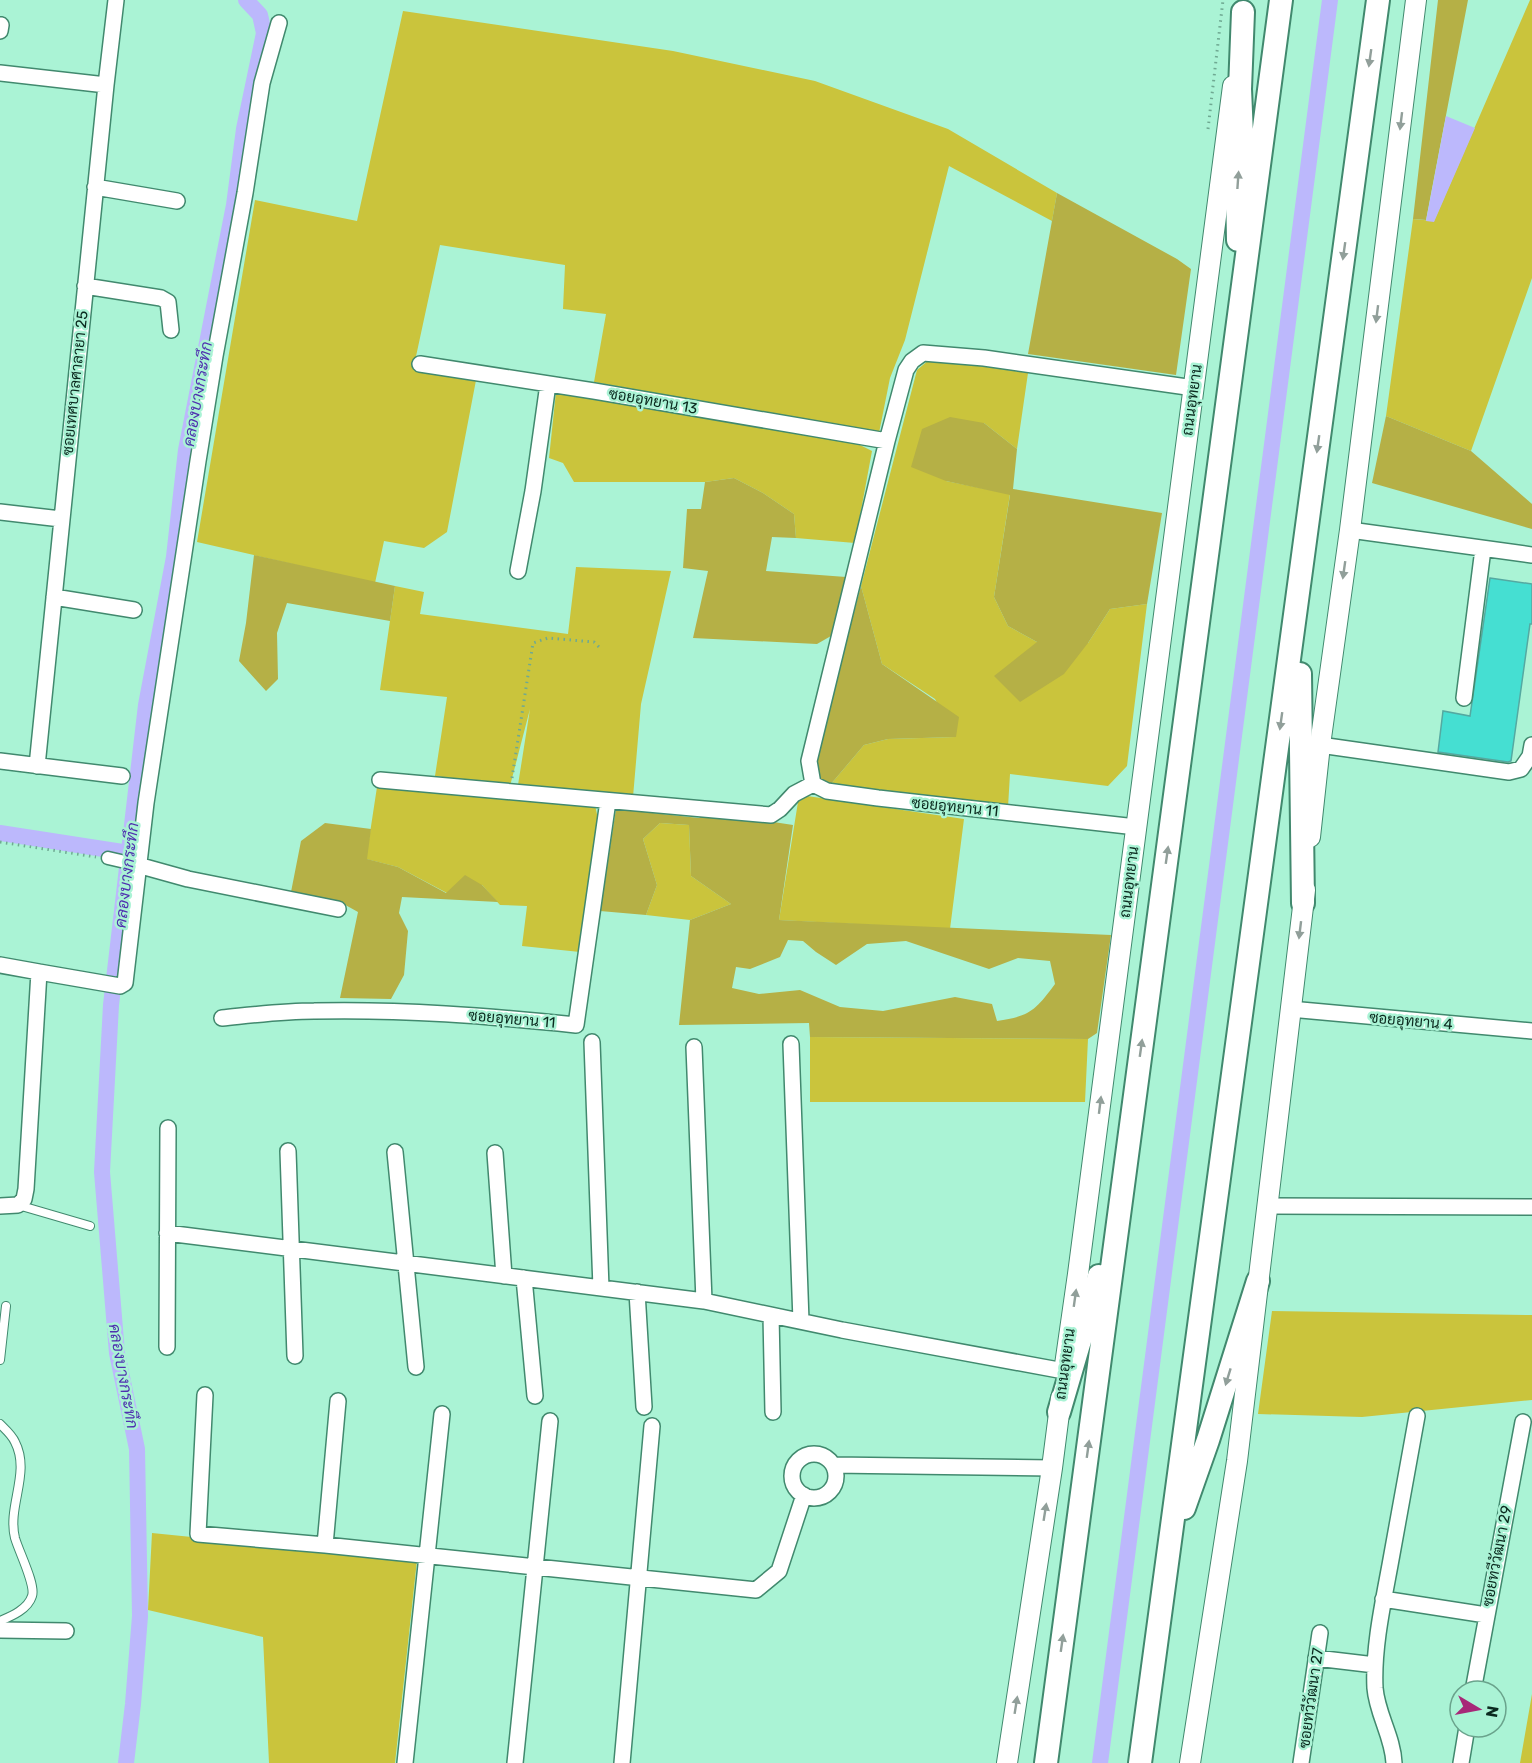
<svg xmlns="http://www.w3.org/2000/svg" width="1532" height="1763" viewBox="0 0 1532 1763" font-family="Rubik,Sarabun,sans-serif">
  <rect width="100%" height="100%" fill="#aaf3d5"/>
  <!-- green -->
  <path fill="#cac43c" d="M1530 0H1532V278L1471 451 1386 416 1413 219 1434 221Z
    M403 11 673 51 815 81 948 129 1057 193 1052 221 949 166 905 340 890 378 879 433 594 382 606 314 563 309 565 265 440 245 415 361 477 375 447 532 424 548 384 541 375 583 197 542 255 200 357 221Z
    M930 359 1028 373 1017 449 984 423 946 481 1010 494 994 597 1008 626 1037 642 1088 643 1110 609 1147 604 1127 766 1108 786 1010 774 1008 807 831 784 864 745 888 739 955 737 935 699 882 664 861 586 917 370Z
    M556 392 856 443 872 451 855 543 796 538 794 514 763 493 734 478 705 482H574L563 463 549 458Z
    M576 567 671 571 641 704 633 797 518 785 530 709 510 786 435 776 447 697 380 690 395 586 424 592 420 614 568 634Z
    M377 787 595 805 598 819 580 952 522 946 527 906 500 905 482 885 447 893 398 867 366 859Z
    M807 796 964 819 950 929 779 920 798 802Z
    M660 823 689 825 691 876 731 904 690 920 646 915 657 885 643 839Z
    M810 1037 1088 1039 1085 1102H810Z
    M1272 1311 1532 1315V1400L1362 1417 1258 1414Z
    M152 1533 417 1560 395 1763H269L263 1637 148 1610Z
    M1532 1694V1763H1520Z"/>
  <!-- forest -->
  <path fill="#b5b046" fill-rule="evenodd" d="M1438 0H1468L1426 220 1413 219Z
    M1057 193 1177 259 1191 269 1176 375 1028 354Z
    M1386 416 1471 451 1532 504V529L1372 483Z
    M950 417 984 423 1017 449 1013 489 1162 513 1147 604 1110 609 1088 643 1064 674 1020 702 994 676 1037 642 1008 626 994 597 1010 495 946 481 911 467 922 429Z
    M734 478 763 493 794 514 796 538 772 537 766 571 846 577 831 636 817 644 693 638 708 571 683 568 687 509H701L705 482Z
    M254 555 395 586 390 621 287 603 277 633 278 679 266 691 239 661 246 623Z
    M861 586 882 664 959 717 956 737 888 739 864 745 831 784 822 782 816 771 817 752Z
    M616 809 699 818 708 812 793 825 779 920 1111 935 1097 1033 1088 1039 810 1037 809 1023 679 1025 690 920 731 904 691 876 689 825 660 823 643 839 657 885 646 915 600 911ZM788 940 803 941 816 952 836 965 867 944 906 941 989 969 1018 958 1050 961 1055 984C1035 1011 1030 1016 997 1021L992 1004 955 997 883 1011 840 1007 800 990 759 994 732 988 736 967 750 969 780 957Z
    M325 823 371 829 367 859 398 867 446 893 465 875 482 885 498 902 402 897 399 913 408 931 404 975 391 999 340 998 358 912 340 902 291 892 301 841Z"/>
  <!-- water -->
  <path fill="#bcb8fc" d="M1446 116 1475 128 1434 222 1426 221Z"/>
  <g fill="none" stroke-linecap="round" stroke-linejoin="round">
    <!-- canal -->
    <path stroke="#bcb8fc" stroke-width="16" d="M0 833 129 853
      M126 1763 133 1704 140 1616 137 1449 117 1353 102 1172 111 1005 146 705 174 557 186 450 234 205 244 129 264 33 260 15 246 0
      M1100 1763 1330 0"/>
  </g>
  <!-- building -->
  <path fill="#45dfd2" stroke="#54a9a1" stroke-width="1.5" d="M1490 578 1532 584V624H1530L1511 761 1508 762 1438 752 1443 711 1470 716Z"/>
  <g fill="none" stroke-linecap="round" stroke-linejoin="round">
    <!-- service casing -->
    <g stroke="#41896e" stroke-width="10">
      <path id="service" d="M18 1205 90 1226
        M0 1360 6 1306
        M0 1424C5 1429 12 1435 15 1442 31 1473 7 1506 15 1538 19 1552 36 1585 32 1596 28 1609 12 1616 0 1621"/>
    </g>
    <!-- pedestrian casing -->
    <g stroke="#41896e" stroke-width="15">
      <path id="pedestrian" d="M108 858 134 864"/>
    </g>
    <!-- minor casing -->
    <g stroke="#41896e" stroke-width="18">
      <path id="minor" d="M0 31 1 25
        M0 73 106 85
        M95 187 177 201
        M85 286 161 298 168 302 171 330
        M420 364 594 391 887 441
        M0 512 61 519
        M1350 530 1532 555
        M518 571 533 491 548 384
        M54 597 134 610
        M1464 698 1483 549
        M1320 745 1509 772 1521 769 1530 756 1532 745
        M0 761 122 776
        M37 766 106 85 116 0
        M380 780 771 815 780 809 794 794 813 784 827 791 878 798 1136 827
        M813 784 809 761 887 441 906 370 912 361 923 353 984 358 1194 388
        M134 864 188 879 338 909
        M0 965 39 972 26 1189 24 1199 18 1205 0 1206
        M39 972 120 986 125 983 146 803 198 461 215 356 245 193 262 83 279 23
        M1290 1009 1532 1031
        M222 1018C252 1015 283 1011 314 1011 402 1009 489 1016 576 1025L608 801
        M592 1042 601 1288
        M791 1044 801 1321
        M694 1047 704 1301
        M288 1151 295 1356
        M395 1152 416 1367
        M495 1153 504 1276
        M1266 1206 1532 1207
        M167 1233 704 1301 842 1330 1064 1371
        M524 1278 535 1396
        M637 1292 644 1407
        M771 1315 773 1412
        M167 1347 168 1128
        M205 1395 198 1534 325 1545 756 1590 779 1571 804 1495
        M792 1476a22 22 0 1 1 44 0a22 22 0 1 1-44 0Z
        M833 1465 1052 1468
        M325 1545 338 1401
        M1383 1599 1486 1615
        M0 1630 66 1631
        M1316 1658 1375 1665
        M1473 1691 1523 1422
        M405 1763 442 1414
        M515 1763 550 1421
        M622 1763 652 1426
        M1301 1763 1320 1633
        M1394 1763C1393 1737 1377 1714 1375 1688 1373 1649 1383 1603 1390 1565 1399 1515 1408 1465 1417 1416
        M1461 1763 1467 1727"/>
    </g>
    <!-- tertiary casing -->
    <g stroke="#41896e" stroke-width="22">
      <path id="tertiary" d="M1310 837 1320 745 1350 530 1416 0
        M1065 1365 1078 1274 1233 86
        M1007 1763 1052 1468 1061 1398
        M1190 1763 1237 1461 1305 890"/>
    </g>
    <!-- secondary casing -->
    <g stroke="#41896e" stroke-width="26">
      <path id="secondary" d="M1238 240 1237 186 1242 135 1240 89 1243 12
        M1300 674 1303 903
        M1059 1412 1099 1276
        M1184 1508 1208 1440 1258 1281
        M1046 1763 1281 0
        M1140 1763 1378 0"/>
    </g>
    <!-- path -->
    <path stroke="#6fa992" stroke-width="3" stroke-dasharray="1.5 4.5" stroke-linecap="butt" d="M1208 129 1223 0
      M512 778 533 643 548 638 594 642 600 648
      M0 842 96 857"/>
    <!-- service -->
    <use href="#service" stroke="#fff" stroke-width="8"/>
    <!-- pedestrian -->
    <use href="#pedestrian" stroke="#fff" stroke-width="12"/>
    <!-- minor -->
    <use href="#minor" stroke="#fff" stroke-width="15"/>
    <!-- tertiary -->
    <use href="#tertiary" stroke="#fff" stroke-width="20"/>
    <!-- secondary -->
    <use href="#secondary" stroke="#fff" stroke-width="22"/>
  </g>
  <!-- one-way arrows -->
  <defs><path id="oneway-solid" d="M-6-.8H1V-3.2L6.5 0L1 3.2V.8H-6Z" transform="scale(1.5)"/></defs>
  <g fill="#919f9a">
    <use href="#oneway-solid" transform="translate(1370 58) rotate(98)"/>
    <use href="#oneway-solid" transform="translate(1401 121) rotate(97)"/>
    <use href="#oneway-solid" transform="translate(1238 180) rotate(-86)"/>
    <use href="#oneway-solid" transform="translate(1344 251) rotate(98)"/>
    <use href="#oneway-solid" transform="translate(1377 314) rotate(97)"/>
    <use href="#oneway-solid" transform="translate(1318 444) rotate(98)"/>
    <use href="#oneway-solid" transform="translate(1344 570) rotate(98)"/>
    <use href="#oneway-solid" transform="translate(1281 721) rotate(98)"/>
    <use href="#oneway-solid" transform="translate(1167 855) rotate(-82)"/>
    <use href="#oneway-solid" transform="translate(1300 930) rotate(97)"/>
    <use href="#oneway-solid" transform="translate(1141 1048) rotate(-82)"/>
    <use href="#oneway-solid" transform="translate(1100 1105) rotate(-83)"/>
    <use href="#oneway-solid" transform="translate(1075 1298) rotate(-82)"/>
    <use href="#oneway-solid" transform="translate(1228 1377) rotate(107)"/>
    <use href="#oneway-solid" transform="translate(1088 1449) rotate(-82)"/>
    <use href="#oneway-solid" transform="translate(1045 1512) rotate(-81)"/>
    <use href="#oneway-solid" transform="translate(1062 1643) rotate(-82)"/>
    <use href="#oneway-solid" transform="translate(1016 1705) rotate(-81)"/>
  </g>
  <g text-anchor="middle" stroke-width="5" stroke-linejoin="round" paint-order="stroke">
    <!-- street labels -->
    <g font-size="15" fill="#0b2a1f" stroke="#aaf3d5">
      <text transform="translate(75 383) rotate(-84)" y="5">ซอยเทศบาลศาลายา 25</text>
      <text transform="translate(1192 400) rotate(-82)" y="5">ถนนอุทยาน</text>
      <text transform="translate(653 401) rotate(10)" y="5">ซอยอุทยาน 13</text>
      <text transform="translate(955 807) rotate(6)" y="5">ซอยอุทยาน 11</text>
      <text transform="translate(1129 882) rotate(-83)" y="5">ถนนอุทยาน</text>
      <text transform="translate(512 1019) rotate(5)" y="5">ซอยอุทยาน 11</text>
      <text transform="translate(1411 1021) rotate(5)" y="5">ซอยอุทยาน 4</text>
      <text transform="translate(1065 1364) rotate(-82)" y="5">ถนนอุทยาน</text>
      <text transform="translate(1497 1556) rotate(-79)" y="5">ซอยทวีวัฒนา 29</text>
      <text transform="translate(1311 1698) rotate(-82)" y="5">ซอยทวีวัฒนา 27</text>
    </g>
    <!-- water labels -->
    <g font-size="16" font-style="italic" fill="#4f30af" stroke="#aaf3d5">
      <text transform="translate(197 394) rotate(-80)" y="6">คลองบางกระทึก</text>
      <text transform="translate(126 875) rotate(-83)" y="6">คลองบางกระทึก</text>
      <text transform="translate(124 1376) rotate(80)" y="6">คลองบางกระทึก</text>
    </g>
  </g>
  <!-- north arrow -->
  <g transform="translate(1478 1709) rotate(100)"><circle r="28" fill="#aaf3d5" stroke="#6aa38c" stroke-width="1.5"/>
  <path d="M0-4.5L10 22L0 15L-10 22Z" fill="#a72878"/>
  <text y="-9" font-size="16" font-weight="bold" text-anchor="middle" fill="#0b2a1f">N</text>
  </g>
</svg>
